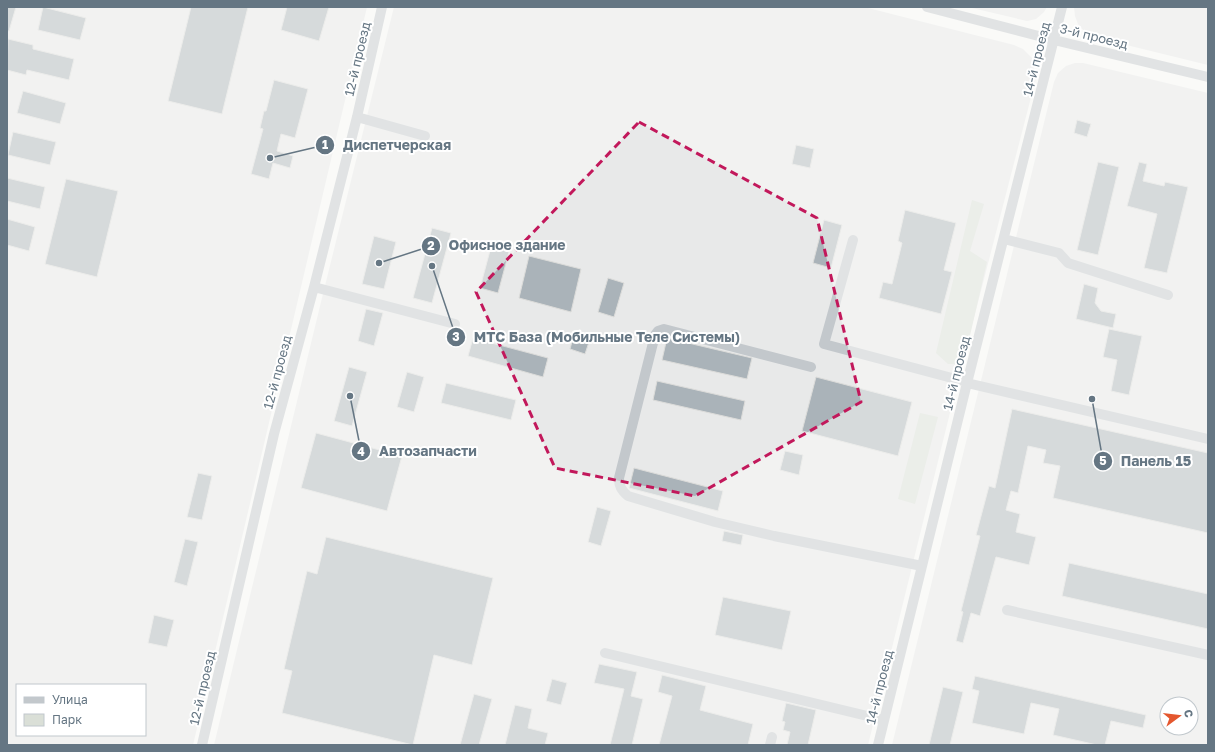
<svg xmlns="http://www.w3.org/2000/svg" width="1215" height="752" viewBox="0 0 1215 752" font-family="'Golos Text',sans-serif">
  <rect width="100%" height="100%" fill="#fafaf8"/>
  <!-- built -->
  <path fill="#e8e9e9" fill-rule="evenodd" d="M7 7H367L193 745H7ZM17 685H145V735H17Z
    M394 7H864L1014 45 1023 49 1032 58 1036 78 961 368 868 745H214L321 302Z
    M968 7H1047L1044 12 1036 19 1027 21Z
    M1074 7H1208V65L1094 37 1084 31 1078 24 1075 16Z
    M1075 63H1083L1208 93V745H892L1054 82 1058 73 1066 66ZM1167 704H1191V728H1167Z"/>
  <!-- green -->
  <path fill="#dadfd7" d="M972 200 984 204 970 251 987 262 965 357 960 364H948L936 353Z
    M920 413 938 417 915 504 898 499Z"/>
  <!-- building -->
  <path fill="#aab3b9" stroke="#dcdcda" d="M7 7H16L9 31H7Z
    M43 7 86 18 80 40 38 30Z
    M191 7H248L222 114 168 101Z
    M287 7H329L319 41 281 30Z
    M8 39 33 45V49L74 59 69 80 27 70 26 75 7 70Z
    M274 80 308 89 295 138 281 134 277 151 293 156 290 168 273 163 269 179 251 174 263 129 260 128 264 111H266Z
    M23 91 66 103 60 124 17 113Z
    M1077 120 1091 124 1087 137 1074 133Z
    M13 132 56 142 50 165 8 155Z
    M796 145 814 149 810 168 792 164Z
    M1098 162 1119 167 1098 255 1077 250Z
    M1139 162 1147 164 1143 181 1164 186 1165 182 1188 187 1167 273 1144 268 1157 214 1127 206Z
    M7 178 45 187 40 209 7 201Z
    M66 179 118 191 97 277 45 264Z
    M905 210 956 223 944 270 952 272 941 314 879 298 883 282 892 284 902 243 898 241Z
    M7 219 35 227 29 251 7 245Z
    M824 220 842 225 831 268 813 263Z
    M432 228 451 233 432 303 413 298Z
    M374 236 396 242 384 289 362 284Z
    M492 243 510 248 498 293 480 288Z
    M529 256 581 269 571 312 519 298Z
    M608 278 624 283 614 317 598 312Z
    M1084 284 1098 288 1095 303 1101 311 1116 314 1113 328 1076 319Z
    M366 309 383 313 374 346 358 341Z
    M1109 329 1142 336 1129 395 1111 391 1117 360 1103 357Z
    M473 338 548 358 543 377 468 356Z
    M573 338 589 342 585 354 570 349Z
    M667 338 752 358 747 379 662 360Z
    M349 367 367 372 352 426 334 421Z
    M407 372 424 377 414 412 397 407Z
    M816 377 912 402 898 456 802 431Z
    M657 381 745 401 741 420 653 400Z
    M446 383 516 400 511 420 441 403Z
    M1012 409 1208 453V533L1053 498 1060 466 1043 463 1046 450 1028 446 1018 493 1011 491 1006 510 1020 514 1016 532 1036 537 1029 565 996 557 980 616 971 613 963 643 956 641 963 612 961 611 980 536 976 535 989 486 995 488Z
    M316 433 402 456 387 511 301 488Z
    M785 451 803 455 799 475 780 470Z
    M634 468 723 491 718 511 629 488Z
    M198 473 212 476 202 520 187 517Z
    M597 507 611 511 601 546 588 542Z
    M724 531 743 535 741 545 722 541Z
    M326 537 493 578 472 665 434 655 413 745 282 713 292 671 284 669 307 571 317 574Z
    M185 539 198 542 187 586 174 582Z
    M1069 563 1208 594V629L1062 596Z
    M723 597 791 611 782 650 715 635Z
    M154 615 174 620 167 647 148 643Z
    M599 664 637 672 631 696 643 699 632 745H610L624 689 594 683Z
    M662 675 706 686 700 710 753 724 748 745H659L672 696 658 692Z
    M975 676 1146 715 1143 728 1111 721 1105 745H1097L1053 735 1059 709 1031 703 1024 734 972 723 979 691 972 689Z
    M552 679 567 683 561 705 546 701Z
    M943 687 963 692 950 745H929Z
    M474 694 492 699 479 745H460Z
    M786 703 816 710 808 745H787L790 732 783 730 785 722 782 721Z
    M515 705 532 709 528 728 548 733 545 745H505Z"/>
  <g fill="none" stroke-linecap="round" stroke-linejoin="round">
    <!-- minor -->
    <path stroke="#c3c8cc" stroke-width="10" d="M927 7 1054 40 1208 77
      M357 117 425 136
      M1004 239 1059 253 1068 263 1168 295
      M853 240 824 344 967 382
      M314 287 455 324
      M811 367 664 329 658 331 655 335 619 478C619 486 621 490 628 496L715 522 774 536 922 566
      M967 383 1208 439
      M1007 610 1208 655
      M605 653 884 720
      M202 745 274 434 314 287 357 117 382 7
      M770 745 772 737
      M878 745 967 383 1062 7"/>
  </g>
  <!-- marked area -->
  <path d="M0 0H1215V752H0ZM639 122 817 218 861 402 695 496 555 468 476 292Z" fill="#fafaf8" fill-opacity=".55" fill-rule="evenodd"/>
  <path fill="none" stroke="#c2185b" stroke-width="3" stroke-dasharray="8 5" stroke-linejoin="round" d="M639 122 817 218 861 402 695 496 555 468 476 292Z"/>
  <g text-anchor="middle" stroke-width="4" stroke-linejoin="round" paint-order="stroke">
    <!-- street labels -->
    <g font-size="13" fill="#657683" stroke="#fff">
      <text transform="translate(1094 36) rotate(14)" y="5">3-й проезд</text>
      <text transform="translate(357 59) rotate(-77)" y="5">12-й проезд</text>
      <text transform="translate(1036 59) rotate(-76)" y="5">14-й проезд</text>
      <text transform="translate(277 372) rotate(-75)" y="5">12-й проезд</text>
      <text transform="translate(956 373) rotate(-76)" y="5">14-й проезд</text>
      <text transform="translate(879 687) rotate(-76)" y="5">14-й проезд</text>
      <text transform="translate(202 688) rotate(-77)" y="5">12-й проезд</text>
    </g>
  </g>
  <!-- callouts -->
  <path fill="none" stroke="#657683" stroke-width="1.5" d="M270 158L325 145M379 263L431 246M432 266L456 337M350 396L361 451M1092 399L1103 461"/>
  <g fill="#657683" stroke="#fff" stroke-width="1.5">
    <circle cx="270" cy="158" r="4"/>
    <circle cx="379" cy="263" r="4"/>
    <circle cx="432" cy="266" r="4"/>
    <circle cx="350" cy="396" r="4"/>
    <circle cx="1092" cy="399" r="4"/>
    <circle cx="325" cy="145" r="10"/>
    <circle cx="431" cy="246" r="10"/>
    <circle cx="456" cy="337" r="10"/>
    <circle cx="361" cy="451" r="10"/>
    <circle cx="1103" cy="461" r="10"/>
  </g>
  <g font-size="12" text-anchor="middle" font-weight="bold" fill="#fff">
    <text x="325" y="149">1</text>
    <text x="431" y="250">2</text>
    <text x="456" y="341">3</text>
    <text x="361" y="456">4</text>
    <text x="1103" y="465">5</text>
  </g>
  <g font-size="14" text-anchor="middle" font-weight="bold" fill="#657683" stroke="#fff" stroke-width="4" stroke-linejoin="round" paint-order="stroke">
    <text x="397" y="150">Диспетчерская</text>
    <text x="507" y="250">Офисное здание</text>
    <text x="607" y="342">МТС База (Мобильные Теле Системы)</text>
    <text x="428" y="456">Автозапчасти</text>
    <text x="1156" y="466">Панель 15</text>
  </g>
  <!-- border -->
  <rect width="1215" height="752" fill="none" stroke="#657683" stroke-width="16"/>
  <!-- legend -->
  <rect x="16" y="684" width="130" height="52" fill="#ffffff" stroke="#c1c8cd"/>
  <rect x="24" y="697" width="20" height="6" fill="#c3c8cc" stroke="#c1c8cd"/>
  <text x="52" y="704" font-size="12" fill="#657683">Улица</text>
  <rect x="24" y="714" width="20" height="12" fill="#dadfd7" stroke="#c1c8cd"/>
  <text x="52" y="724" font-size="12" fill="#657683">Парк</text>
  <!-- north arrow -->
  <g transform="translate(1179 716) rotate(75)"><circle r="19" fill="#ffffff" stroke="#c1c8cd"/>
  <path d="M0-3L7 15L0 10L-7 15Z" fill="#e4572e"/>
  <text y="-6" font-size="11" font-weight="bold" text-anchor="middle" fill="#657683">С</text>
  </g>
</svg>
